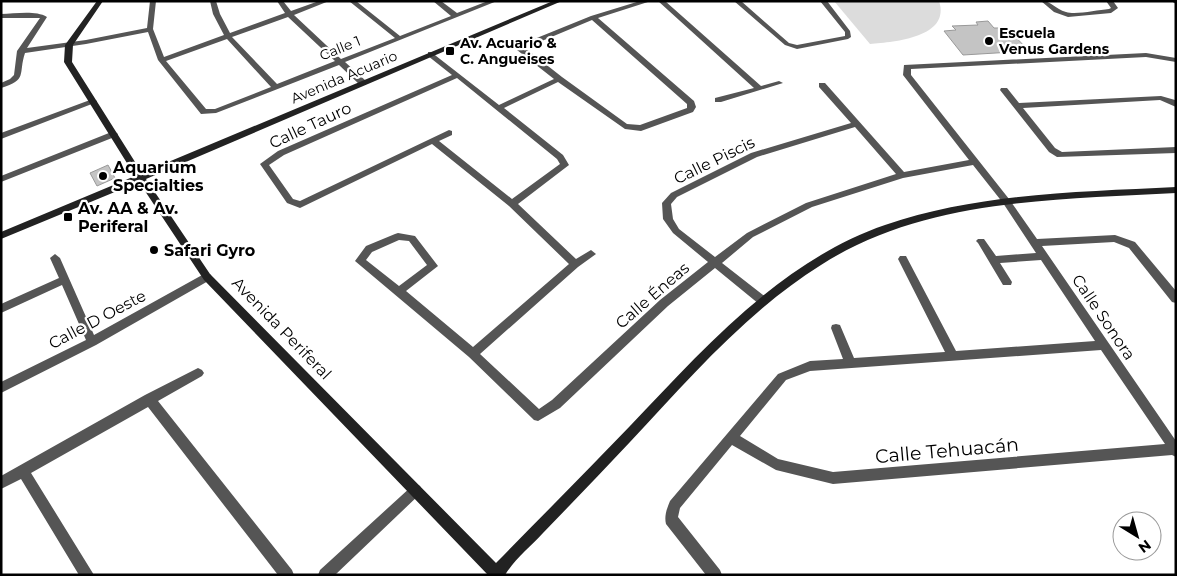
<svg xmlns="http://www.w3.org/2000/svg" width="1177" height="576" viewBox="0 0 1177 576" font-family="Montserrat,sans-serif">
  <rect width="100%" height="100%" fill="#fff"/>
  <!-- green -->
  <path fill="#dcdcdc" d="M834 1H939C951 37 895 42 870 44Z"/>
  <!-- building -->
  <path fill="#c4c4c4" stroke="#999" d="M988 21 994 28H1007L1029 51 963 55 944 31 956 30 952 26 978 25 976 22Z
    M108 165 115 178 97 186 90 173Z"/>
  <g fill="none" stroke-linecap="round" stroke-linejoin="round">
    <!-- street -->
    <path fill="#555" fill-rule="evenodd" d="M150 1H156L153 29 164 57 224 35 213 14 210 1H216L220 14 230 33 285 13 277 1H283L291 11 319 1H329L294 15 341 59 395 38 349 1H356L400 36 451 16 433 1H441L457 13 488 1H497L345 62 366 81V85H360L339 65 216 113 201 114 158 60 148 32 86 44 25 53C18 74 28 80 1 88V83L10 79 14 75 17 51 40 18H1V14C15 14 35 10 47 17L27 48 86 40 147 28ZM288 17 335 61 277 84 232 37ZM227 39 271 87 215 109H206L166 61Z
      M640 1H651L598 18 694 101 696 107 693 112 641 131 625 129 558 82 504 108 563 155 569 165 518 204 576 259 591 250 596 254 578 267 480 354 539 409 552 400 660 300 708 262 673 233 663 219 662 203 671 193 751 153 851 123 819 87V83H825L904 172 969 160 903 75 904 65 1146 53 1176 58V62L1146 57 911 69V75L1009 199 1037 239 1115 235 1135 242 1176 291V303L1172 302 1129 248 1114 242 1042 246 1176 441V457L1172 455 833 484 776 470 732 445 680 508 678 517 720 570 722 575H706L666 524C664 516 667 508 670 501L778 374 810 361 843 359 831 328 832 325 836 324 840 325 854 358 945 352 898 259 900 256H906L956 351 1095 341 1041 260 1000 263 1012 282 1011 285H1003L978 243 976 241 978 239H984L996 256 1036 253 1003 203 973 165 903 178 812 207 753 237 722 263 767 298 768 301 767 304H759L715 268 668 306 560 408 538 421 534 420 469 357 355 261 366 246 395 234 398 233 415 236 438 266 406 291 473 347 569 264 509 206 432 144 300 208 287 203 260 164 278 151 452 75 428 56V52H431L499 105 554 79 517 50V46L591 16ZM592 20 687 104V108L640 125 627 124 562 77 525 48ZM457 78 557 159 560 164 512 199 439 141 452 135V131L449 130 300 201 293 199 269 165 284 155ZM855 127 896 174 806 203 747 233 715 257 679 229 673 219 671 204 677 197 757 157ZM399 240 409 241 427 265 399 286 366 260 372 252ZM1101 350 1165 444 833 472 778 459 740 436 786 380 810 371Z
      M658 1H665L761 86 779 81 783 83 721 102H715V98L754 88Z
      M734 1H741L789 43 797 45 845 36V32L820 1H827L850 31 851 37 848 39 797 49 785 45Z
      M1041 1C1052 1 1055 9 1066 12 1076 15 1097 10 1109 9L1111 8 1106 1H1113L1118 8 1111 13 1068 17 1054 12Z
      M1171 1H1176V4Z
      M1001 88H1007L1019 103 1161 96 1175 100 1176 107 1160 100 1023 108 1055 148 1062 152 1176 147V153L1057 157 1049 152 1000 90Z
      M90 100H96L97 102 1 139V133Z
      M114 131 118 134 117 136 1 182V176Z
      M55 254 60 258 94 335 204 274H210L212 277 210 280 96 345 1 393V382L86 340 62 285 1 313V304L59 278 50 258Z
      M198 368 202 370 204 373 202 376 158 401 292 570 294 575H278L148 407 31 473 94 575H79L21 479 1 489V476L145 395Z
      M416 484 420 486 422 490 420 494 335 575H318L320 570 412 486Z"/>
    <!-- secondary -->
    <path fill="#222" fill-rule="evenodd" d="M97 1H103L73 45 72 62 142 173 553 1H562L146 179 210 274 496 563C541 517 586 472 630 426 704 348 781 261 885 225 978 193 1078 192 1176 187V193C1056 200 925 198 821 265 747 311 689 379 630 442 601 473 572 503 543 533 531 546 514 560 505 575H488L204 280 139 182 1 239V232L135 176 64 62 65 45Z"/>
  </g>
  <!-- markers -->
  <g fill="#000" stroke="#fff" stroke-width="2">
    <circle cx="989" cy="41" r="5"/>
    <rect x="445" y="46" width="10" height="10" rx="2.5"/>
    <circle cx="103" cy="176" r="5"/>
    <rect x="63" y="212" width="10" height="10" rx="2.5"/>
    <circle cx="154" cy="250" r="5"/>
  </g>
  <g text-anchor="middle" stroke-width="4.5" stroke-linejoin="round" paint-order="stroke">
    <!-- far-poi labels -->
    <g font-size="14" font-weight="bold" fill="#000" stroke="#fff" text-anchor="start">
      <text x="999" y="38">Escuela<tspan x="999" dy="16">Venus Gardens</tspan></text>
      <text x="460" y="48">Av. Acuario &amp;<tspan x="460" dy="16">C. Angueises</tspan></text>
    </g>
    <!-- far-street labels -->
    <g font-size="14" fill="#000" stroke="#fff">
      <text transform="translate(340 48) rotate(-22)" y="5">Calle 1</text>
      <text transform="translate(344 77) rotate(-23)" y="5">Avenida Acuario</text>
    </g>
    <!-- street labels -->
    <g font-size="16" fill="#000" stroke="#fff">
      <text transform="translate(310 125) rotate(-25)" y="6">Calle Tauro</text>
      <text transform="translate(714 160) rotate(-26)" y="6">Calle Piscis</text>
      <text transform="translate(652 295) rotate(-41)" y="6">Calle Éneas</text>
      <text transform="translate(1104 317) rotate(56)" y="6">Calle Sonora</text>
      <text transform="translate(97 319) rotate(-28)" y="6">Calle D Oeste</text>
      <text transform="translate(282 328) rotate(46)" y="6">Avenida Periferal</text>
    </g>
    <!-- poi labels -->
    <g font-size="16" font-weight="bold" fill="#000" stroke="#fff" text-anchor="start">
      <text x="113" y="173">Aquarium<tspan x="113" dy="18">Specialties</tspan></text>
      <text x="78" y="214">Av. AA &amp; Av.<tspan x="78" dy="18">Periferal</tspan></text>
      <text x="164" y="256">Safari Gyro</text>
    </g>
    <!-- near-street labels -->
    <g font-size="19" fill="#000" stroke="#fff">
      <text transform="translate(947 450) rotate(-5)" y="7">Calle Tehuacán</text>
    </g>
  </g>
  <!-- border -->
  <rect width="1177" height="576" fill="none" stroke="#000000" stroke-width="5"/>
  <!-- north arrow -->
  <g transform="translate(1137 536) rotate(143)"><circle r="24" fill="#ffffff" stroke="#999999"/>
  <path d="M0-4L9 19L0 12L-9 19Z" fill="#000000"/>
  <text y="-8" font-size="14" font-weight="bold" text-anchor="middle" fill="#000000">N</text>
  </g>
</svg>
